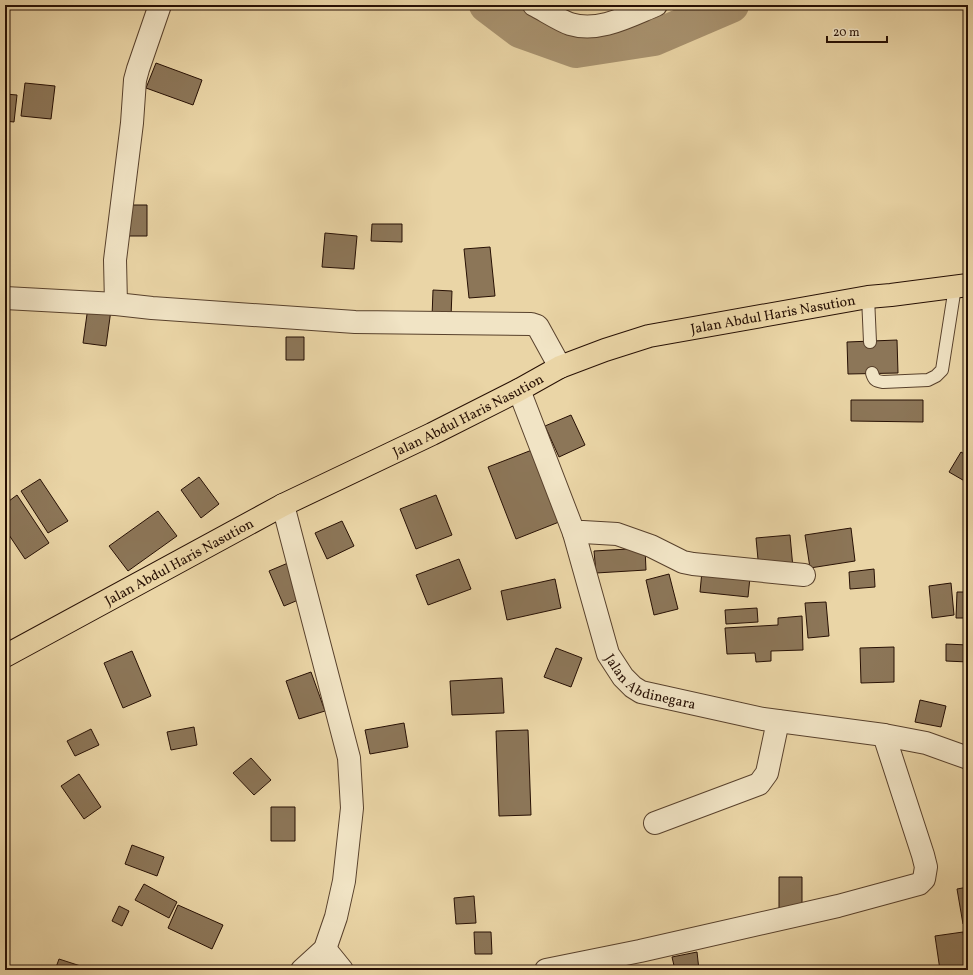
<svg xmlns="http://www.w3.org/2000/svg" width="973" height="975" viewBox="0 0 973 975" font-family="Vollkorn,serif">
  <rect width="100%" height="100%" fill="#ead5a6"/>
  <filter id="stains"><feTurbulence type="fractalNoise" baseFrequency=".005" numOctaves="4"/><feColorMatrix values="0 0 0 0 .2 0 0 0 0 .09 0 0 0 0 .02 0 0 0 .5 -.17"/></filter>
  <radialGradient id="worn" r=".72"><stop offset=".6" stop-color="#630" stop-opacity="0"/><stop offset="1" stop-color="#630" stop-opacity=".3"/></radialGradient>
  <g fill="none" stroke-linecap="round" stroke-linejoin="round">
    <!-- river -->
    <path stroke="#a8926f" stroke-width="36" d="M487 5 520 30 576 50 654 38 731 5"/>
  </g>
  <!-- building -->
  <path fill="#8c7658" stroke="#271004" d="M156 63 202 80 193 105 146 88Z
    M25 83 55 86 51 119 21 116Z
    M5 94 17 95 14 122 5 121Z
    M127 205H147V236H127Z
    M372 224H402V242L371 241Z
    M325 233 357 236 354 269 322 267Z
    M490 247 495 296 469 298 464 249Z
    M433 290 452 291 451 317H432Z
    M88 307 111 310 106 346 83 343Z
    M286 337H304V360H286Z
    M897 340 898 373 848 374 847 342Z
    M851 400H923V422L851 421Z
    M571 415 585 445 559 457 545 426Z
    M532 450 559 522 516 539 488 467Z
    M961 452 968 456V483L949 472Z
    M199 477 219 504 201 518 181 490Z
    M40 479 68 521 48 533 21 491Z
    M17 495 49 543 25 559 5 529V504Z
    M436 495 452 535 416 549 400 509Z
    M158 511 177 536 128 571 109 546Z
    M342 521 354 546 327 559 315 533Z
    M851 528 855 561 810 568 805 535Z
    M790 535 793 568 759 570 756 538Z
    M645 548 646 570 596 573 594 551Z
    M459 559 471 589 428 605 416 575Z
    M288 563 303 598 284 606 269 571Z
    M874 569 875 587 850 589 849 572Z
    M702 571 750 577 748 597 700 592Z
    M669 574 678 609 654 615 646 580Z
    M555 579 561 608 507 620 501 591Z
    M951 583 954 615 932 618 929 586Z
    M957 592H968V618H956Z
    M826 602 829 636 808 638 805 603Z
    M757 608 758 622 726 624 725 610Z
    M802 616 803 650 771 651V661L756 662 755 653 727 654 725 628 778 625V618Z
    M946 644 968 645V662L946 661Z
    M894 647V682L861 683 860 648Z
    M556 648 582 658 571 687 544 677Z
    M132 651 151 696 123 708 104 663Z
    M311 672 325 711 299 719 286 681Z
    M502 678 504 713 452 715 450 681Z
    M920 700 946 706 941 727 915 722Z
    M404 723 408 747 370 754 365 730Z
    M194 727 197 745 171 750 167 732Z
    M91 729 99 745 75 756 67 741Z
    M528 730 531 815 499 816 496 731Z
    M251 758 271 780 254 795 233 773Z
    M79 774 101 807 84 819 61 786Z
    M271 807H295V841H271Z
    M132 845 164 857 157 876 125 864Z
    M779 877H802V908H779Z
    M144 884 177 902 169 918 135 900Z
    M968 887V924H963L957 889Z
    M474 896 476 923 456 924 454 898Z
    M178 905 223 925 212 949 168 928Z
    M119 906 129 911 122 926 112 921Z
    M474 932H491L492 954H475Z
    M963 932 968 969 958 970H940L935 936Z
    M697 952 699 970H675L672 957Z
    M59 959 93 970H55Z"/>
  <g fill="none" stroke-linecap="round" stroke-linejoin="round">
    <!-- lane casing -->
    <g stroke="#58412c" stroke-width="14">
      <path id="lane" d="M868 297 870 342
        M872 373C874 380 876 381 883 382L928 380 936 376 942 370 955 287"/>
    </g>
    <!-- street casing -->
    <g stroke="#58412c" stroke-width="24">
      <g id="street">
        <path d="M534 5C544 10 559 20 570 24 599 33 629 16 656 5"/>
        <path d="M5 298 116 304 152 308 355 322 531 324 537 326 538 327 560 367"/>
        <path d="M116 304 115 260 132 123 135 80 138 69 160 5"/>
        <path id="s1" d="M519 390 574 533 608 654 623 677 633 687 641 692 763 719 884 735 926 743 968 758"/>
        <path d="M283 505 349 758 352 808 344 881 336 917 325 949 302 970"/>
        <path d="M574 533 583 532 617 534 651 546 683 562 693 564 804 575"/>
        <path d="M655 823 759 784 767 773 778 721"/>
        <path d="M325 949 342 970"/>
        <path d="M546 970 640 951 838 906 919 884 924 879 926 867 923 855 884 735"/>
      </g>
    </g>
    <!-- primary casing -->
    <g stroke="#271004" stroke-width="24">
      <g id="primary">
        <path id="s2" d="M5 656 283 505 432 434 519 390 560 367 605 350 649 336 868 297 891 295 968 285"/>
      </g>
    </g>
    <!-- lane -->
    <use href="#lane" stroke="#f1e4c5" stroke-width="12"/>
    <!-- street -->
    <use href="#street" stroke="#f1e4c5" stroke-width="22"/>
    <!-- primary -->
    <use href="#primary" stroke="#ead5a6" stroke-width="22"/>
  </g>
  <g text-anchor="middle" stroke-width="3" stroke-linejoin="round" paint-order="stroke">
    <!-- street labels -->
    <g font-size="14" fill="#271004" stroke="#f1e4c5">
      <text dy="5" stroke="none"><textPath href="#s2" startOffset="846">Jalan Abdul Haris Nasution</textPath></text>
      <text dy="5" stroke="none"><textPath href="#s2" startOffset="522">Jalan Abdul Haris Nasution</textPath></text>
      <text dy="5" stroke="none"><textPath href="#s2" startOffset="198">Jalan Abdul Haris Nasution</textPath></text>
      <text dy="5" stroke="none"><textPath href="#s1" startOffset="333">Jalan Abdinegara</textPath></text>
    </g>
  </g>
  <!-- margin -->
  <rect width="973" height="975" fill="none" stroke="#ead5a6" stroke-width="20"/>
  <rect x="6" y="6" width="961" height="963" fill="none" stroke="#271004" stroke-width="2"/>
  <rect x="10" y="10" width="953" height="955" fill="none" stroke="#271004"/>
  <!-- scale -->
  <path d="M827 36v6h60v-6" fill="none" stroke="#271004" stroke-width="2"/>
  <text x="833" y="36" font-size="12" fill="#271004" stroke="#f1e4c5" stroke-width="3" paint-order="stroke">20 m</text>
  <rect width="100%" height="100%" filter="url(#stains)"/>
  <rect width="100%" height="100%" fill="url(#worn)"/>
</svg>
